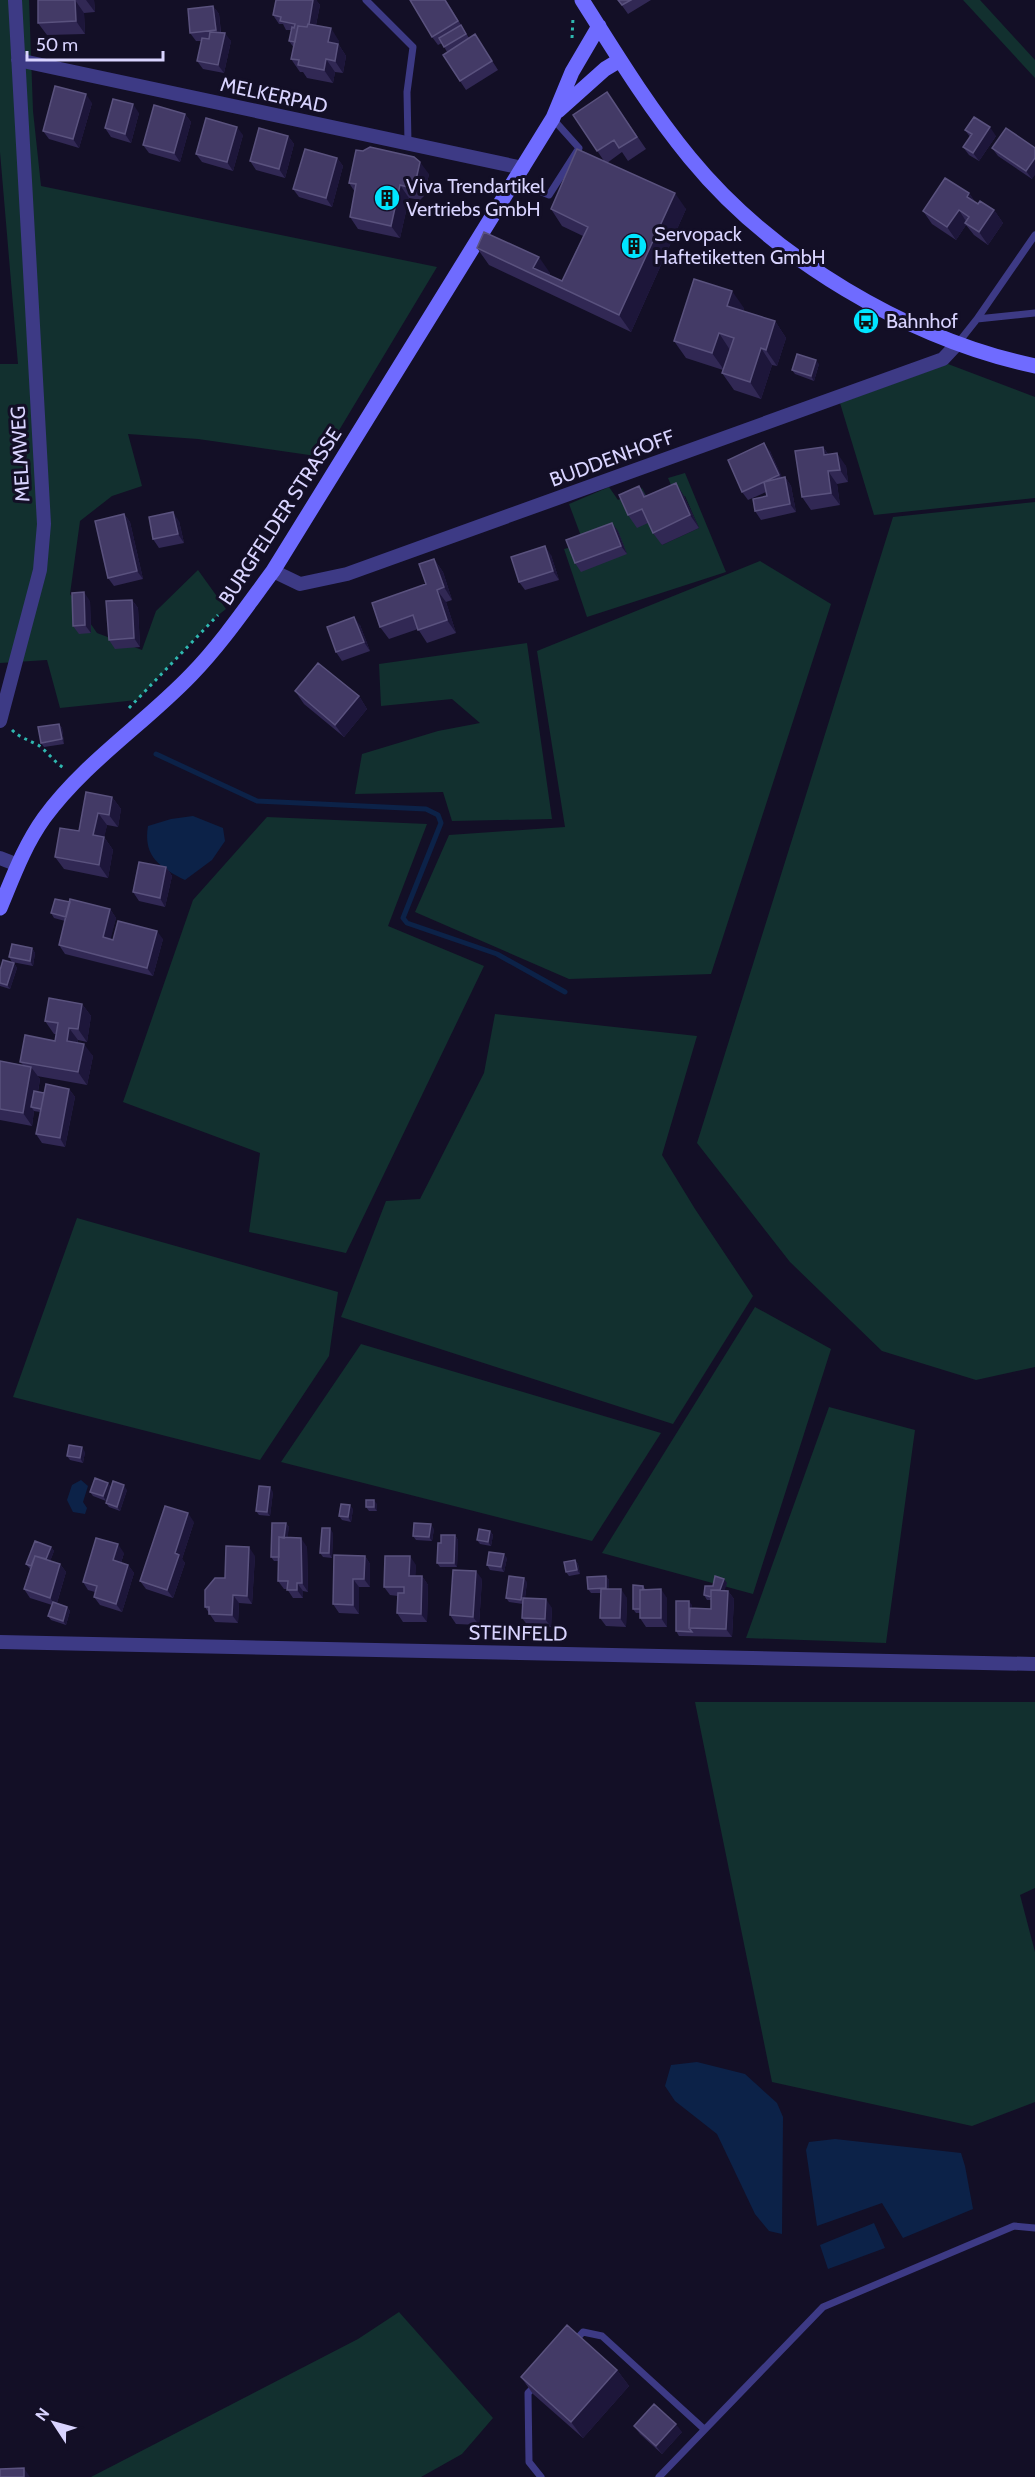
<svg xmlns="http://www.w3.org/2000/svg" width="1035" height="2477" viewBox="0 0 1035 2477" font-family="Cabin,sans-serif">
  <rect width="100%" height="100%" fill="#130f26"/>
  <!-- green -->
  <path fill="#12302f" d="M0 0H29L33 111 41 186 437 267 323 457 198 439 128 434 142 486 112 496 80 521 70 594 97 633 142 650 156 611 198 570 226 609 212 620 137 700 60 708 47 660 0 663V364H18L0 152Z
    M963 0H980L1035 60V78Z
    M948 364 1035 397V498L874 515 840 403Z
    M685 473 726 572 587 617 564 549 584 544 569 504 609 487 618 500 642 488 648 499 651 521 662 545 699 528 685 496 677 499 668 478Z
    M1035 502V1367L976 1380 882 1351 790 1262 697 1143 893 517Z
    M760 561 831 604 711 974 569 979 415 912 449 835 565 827 537 651Z
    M527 643 552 819 452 821 443 792 355 794 362 754 438 731 480 723 452 699 381 706 379 664Z
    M267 817 427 824 388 926 484 966 346 1253 249 1232 260 1153 123 1102 193 900Z
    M495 1014 697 1036 662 1155 695 1209 753 1296 673 1424 341 1317 386 1201 420 1199 484 1073Z
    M77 1218 338 1292 329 1356 260 1460 13 1397Z
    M755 1307 831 1349 753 1594 602 1553Z
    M361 1344 661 1433 592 1541 281 1462Z
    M829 1407 915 1430 886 1643 746 1638Z
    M695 1702H1035V1888L1020 1895 1035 1952V2102L972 2126 772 2082Z
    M399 2312 493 2418 462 2454 421 2477H91L358 2339Z"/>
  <!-- water -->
  <path fill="#0c2248" d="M193 816 223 828 225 841 212 860 185 880C159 867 143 856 148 826L171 819Z
    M81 1480 88 1486 83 1502 87 1508 85 1514 73 1512 67 1500 72 1485Z
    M697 2062 745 2074 777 2103 783 2117 782 2234 769 2231 755 2214 717 2134 675 2101 665 2086 671 2065Z
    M835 2139 961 2153 965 2166 973 2209 903 2238 882 2203 817 2226 806 2150 809 2142Z
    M874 2223 885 2248 828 2269 820 2245Z"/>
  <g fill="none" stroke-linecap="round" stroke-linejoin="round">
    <!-- stream -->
    <path stroke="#0c2248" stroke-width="5" d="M156 754 257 801 426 809 438 815 441 823 403 918 407 923 497 954 565 992"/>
    <!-- path -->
    <path stroke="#2fb8b0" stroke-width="3" stroke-dasharray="3 4.5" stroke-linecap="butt" d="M572 38 573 18
      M129 708 218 615
      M12 730C20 738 29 740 38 745 47 751 54 762 64 768"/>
    <!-- lane -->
    <path stroke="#3d3a85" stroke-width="7" d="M366 0 413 47 407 92 408 143
      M515 181 549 195 579 148 553 119
      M977 319 1035 235
      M958 343 977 319 1035 313
      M573 2343 583 2332 602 2336 704 2429
      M536 2385 528 2393 529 2462 541 2477
      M659 2477 823 2307 1014 2226 1035 2228"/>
    <!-- street -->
    <path stroke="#3d3a85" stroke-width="14" d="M18 60 523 168
      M273 571 300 584 347 574 943 359 958 343
      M0 721 40 570 44 524 15 0
      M0 858 18 865
      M0 1642 1035 1664"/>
    <!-- secondary -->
    <path stroke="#6f6bff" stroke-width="15" d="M582 0C616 54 649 108 690 158 772 258 908 339 1035 366
      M558 111 605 69 620 60
      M0 908C13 877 24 846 44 818 85 762 144 724 191 675 222 643 247 606 273 571L553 118 572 72 599 26"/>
  </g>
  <!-- wall -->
  <path fill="#312854" d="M38 0H94L95 12 84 13 85 34 47 35 38 23Z
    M276 0H316L320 5 316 25 339 41V45L346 56 343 73 335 72 333 83 307 78 303 72H300L291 59 294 48 289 41 291 30H286L283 24H279L273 15Z
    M446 0 469 38 475 34 498 70 466 90 460 81 447 52 442 43 438 45 432 37Z
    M618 0H651L628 14Z
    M213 6 219 14 221 32 231 41 224 73 203 69 197 61 202 41H196L190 33Z
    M607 92 646 149 628 161 622 152 607 163 686 209 631 332 489 265 477 248 550 273 549 275 562 281 583 236 562 226 551 209 604 161 573 115Z
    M92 103 79 148 49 139 43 131Z
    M139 113 131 143 111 137 105 128Z
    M185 114 191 122 180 162 149 153 143 145Z
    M965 130 996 136 979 161 969 155 963 147 970 137Z
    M243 135 233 171 202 162 196 154Z
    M288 136 294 144 285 178 256 170 250 161Z
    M992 148H1035L1032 179 998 156Z
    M337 158 343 166 332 207 299 197 293 189Z
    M429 174 424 196 420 200 409 198 400 238 358 229 350 217 355 192 349 183Z
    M969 193 975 202 994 210 1003 223 988 245 974 235 966 225 956 240 932 224 923 211Z
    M744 308 743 311 775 321 786 338 777 366 772 365 761 399 734 390 722 373 723 370 686 358 674 341Z
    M819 364 814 381 795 374 792 370Z
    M823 447 828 454 846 466 848 482 837 484 840 505 811 510 802 497Z
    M770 451 782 478 785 477 791 486 796 512 761 520 755 511 767 496 766 492 748 500 742 492Z
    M639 486 646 496H684L699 528 662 545 653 533 648 523 637 528 628 515Z
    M124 514 130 522 143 579 114 586 108 578Z
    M179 521 184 543 159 548 153 539Z
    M618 531 627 554 581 572 575 563Z
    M551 555 559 580 525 590 519 582Z
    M434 559 443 572 452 600 446 602 456 633 427 643 418 629 389 639 380 627 426 584Z
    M132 600 138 608 140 647 115 649 109 640Z
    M90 601 91 633 79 634 73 626Z
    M360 625 370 651 342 661 336 652Z
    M295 691 359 696 367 709 344 737 304 704Z
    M59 724 62 728 64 744 44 747 41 743Z
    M112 797 121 809 118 827 107 825 104 837 113 850 108 878 64 869 55 857Z
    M166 867 172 876 165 907 139 901 133 892Z
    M70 902 110 909 116 918 110 939H163L153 976 65 954 59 945 65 921 54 918 51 913Z
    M32 948 35 953 33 966 12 962 9 957Z
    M14 963 17 968 10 989 0 986V970Z
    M82 1004 91 1016 87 1042 78 1040V1043L93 1056 87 1085 37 1076 40 1079 38 1092 44 1093 69 1089 75 1097 65 1147 42 1143 36 1134 40 1112 34 1111 32 1126 0 1120V1061L23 1065 20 1062 55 1041 56 1034H54L45 1021Z
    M85 1452 83 1463 70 1460 67 1456Z
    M108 1483 111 1487 106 1501 93 1496 90 1492Z
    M127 1490 120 1511 109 1507 106 1503Z
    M273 1492 270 1516 259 1515 256 1511Z
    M377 1504V1511H369L366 1507Z
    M353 1509 351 1522 342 1520 339 1516Z
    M194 1522 182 1559 185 1563 173 1598 146 1589 140 1581Z
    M286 1523 289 1527 287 1538 307 1547 308 1592 303 1591V1598H293L287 1589H284L278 1581 279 1561H274L271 1557Z
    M434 1529 432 1541 416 1540 413 1536Z
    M490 1531 493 1535 491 1546 480 1544 477 1540Z
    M333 1533 332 1558 323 1557 320 1553Z
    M455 1535 458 1540 457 1567H440L437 1563 441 1543Z
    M51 1547 54 1551 50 1561 60 1564 66 1572 57 1603 67 1607 70 1611 66 1625 51 1620 48 1616 52 1605 30 1598 24 1589 30 1569 26 1564Z
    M124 1553 121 1563 128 1565 134 1573 122 1612 100 1605 94 1597 95 1592 88 1590 83 1582Z
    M255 1556 252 1604 239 1603 238 1623 215 1622 205 1607 225 1578Z
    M365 1556 370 1564V1587H359V1614L339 1613 333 1604Z
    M507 1558 504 1572 490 1570 487 1565Z
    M575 1560 578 1564 580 1574 569 1576 566 1572Z
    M416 1565 415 1576H422L428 1585 427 1622H403L397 1613 398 1596 390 1595 384 1587Z
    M606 1576 609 1580V1589L627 1598 626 1627 606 1626 600 1618 601 1593H591L588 1589Z
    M482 1579 479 1625 456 1624 450 1615Z
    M527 1582 525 1598 552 1608 551 1627 528 1626 522 1618 523 1604 509 1602 506 1598Z
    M727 1583 724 1590 728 1591 734 1599 732 1637 679 1636 676 1631 692 1605V1608L711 1609V1600H707L704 1595 713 1586Z
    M643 1586 646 1590 667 1598V1627H646L640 1618V1613H636L633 1609Z
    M617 2370 629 2386 583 2438 533 2394 521 2377Z
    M634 2426 682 2432 662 2454 640 2434Z"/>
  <!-- shaded-wall -->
  <path fill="#1d163a" d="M75 0 84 13 85 34 76 21Z
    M86 0H94L95 12Z
    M313 0H316L320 5 313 39 307 31Z
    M213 6 219 14 221 38 216 30Z
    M331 28 339 41V45L346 56 343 73 335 61 328 42Z
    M225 33 231 41 224 73 218 65Z
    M326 59 335 72 333 83 324 70Z
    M86 94 92 103 79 148 73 139Z
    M133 104 139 113 131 143 125 134Z
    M185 114 191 122 180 162 174 153Z
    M237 127 243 135 233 171 227 162Z
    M990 127 996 136 979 161 973 153Z
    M288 136 294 144 285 178 279 169Z
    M337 158 343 166 332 207 326 198Z
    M1035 158V175L1032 179 1026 171Z
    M420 162 429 174 424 196 415 184Z
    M400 185 409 198 400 238 391 226Z
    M675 193 686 209 631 332 619 315Z
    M969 193 978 206 967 197Z
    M959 210 967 223H965L966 225 956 240 947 227Z
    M994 210 1003 223 988 245 979 232Z
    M539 257 550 273 547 281 533 268Z
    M732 291 744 308 739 323 727 306Z
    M775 321 786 338 777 366 766 350Z
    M719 333 730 350 724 370 712 353Z
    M761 348 772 365 761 399 750 382Z
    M816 360 819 364 814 381 811 376Z
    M764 443 770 451 785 483 779 475Z
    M823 447 831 459 824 455Z
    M837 453 846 466 848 482 840 470Z
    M828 471 837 484 840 505 831 493Z
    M785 477 791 486 796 512 790 504Z
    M676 483 684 496 699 528 690 515Z
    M173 512 179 521 184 543 178 534Z
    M124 514 130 522 143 579 137 571Z
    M612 523 618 531 627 554 621 546Z
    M545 546 551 555 559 580 553 571Z
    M434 559 443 572 452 600 444 587Z
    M437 590 446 602 456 633 447 620Z
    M84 592 90 601 91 633 85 625Z
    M132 600 138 608 140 647 134 638Z
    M354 617 360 625 370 651 364 642Z
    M359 696 367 709 344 737 335 725Z
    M59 724 62 728 64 744 62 739Z
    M112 797 121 809 118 827 109 815Z
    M98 813 107 825 102 848 93 835Z
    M104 837 113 850 108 878 99 865Z
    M166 867 172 876 165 907 160 898Z
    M110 909 116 918 109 946 103 937Z
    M157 931 163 939 153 976 147 968Z
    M32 948 35 953 33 966 30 961Z
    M14 963 17 968 10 989 7 985Z
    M82 1004 91 1016 87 1042 78 1029Z
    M69 1028 78 1040 76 1053 67 1041Z
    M84 1044 93 1056 87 1085 78 1072Z
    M31 1067 40 1079 35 1108 31 1107 34 1111 32 1126 23 1113Z
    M69 1089 75 1097 65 1147 60 1138Z
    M82 1447 85 1452 83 1463 80 1458Z
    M108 1483 111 1487 106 1501 103 1496Z
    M124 1485 127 1490 120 1511 117 1507Z
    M270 1487 273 1492 270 1516 267 1512Z
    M374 1500 377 1504V1511L374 1507Z
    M350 1505 353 1509 351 1522 348 1517Z
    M188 1513 194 1522 182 1559 185 1563 173 1598 167 1590 175 1553Z
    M286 1523 289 1527 285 1562 282 1557Z
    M431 1524 434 1529 432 1541 429 1537Z
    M330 1528 333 1533 332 1558 329 1553Z
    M490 1531 493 1535 491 1546 488 1542Z
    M455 1535 458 1540 457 1567 454 1563Z
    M301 1538 307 1547 308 1592 302 1583Z
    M118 1544 124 1553 119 1569 113 1560Z
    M51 1547 54 1551 48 1567 45 1562Z
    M249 1547 255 1556 252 1604 247 1596Z
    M504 1554 507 1558 504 1572 501 1567Z
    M365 1556 370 1564V1587L364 1579Z
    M410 1556 416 1565 415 1584 409 1576Z
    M575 1560 578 1564 580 1574 577 1570Z
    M60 1564 66 1572 56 1606 50 1598Z
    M128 1565 134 1573 122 1612 116 1604Z
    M476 1571 482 1579 479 1625 473 1617Z
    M422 1576 428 1585 427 1622 421 1614Z
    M606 1576 609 1580V1593L606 1588Z
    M524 1578 527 1582 524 1604 521 1600Z
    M353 1579 359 1587V1614L353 1605Z
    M724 1579 727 1583 722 1599 719 1594Z
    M297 1583 303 1591V1598L297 1590Z
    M621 1589 627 1598 626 1627 620 1618Z
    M661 1589 667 1598V1627L661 1618Z
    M728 1591 734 1599 732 1637 726 1629Z
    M233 1595 239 1603 238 1623 232 1615Z
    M546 1599 552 1608 551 1627 545 1619Z
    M689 1601 692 1605 693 1620H690Z
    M67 1607 70 1611 66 1625 63 1621Z
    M617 2370 629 2386 583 2438 571 2422Z
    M676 2424 682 2432 662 2454 656 2446Z
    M24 2468 30 2477H24Z"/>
  <!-- building -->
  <path fill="#433a66" stroke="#5a527e" stroke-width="1.5" d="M38 0H75L76 21 38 23Z
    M276 0H313L309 24H308L307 27 298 26 295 42 289 41 292 27 294 28 295 24 280 21 281 17 273 15Z
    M410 0H445L458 21 432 37Z
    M618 0H631L622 5Z
    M213 6 216 30 190 33 188 9Z
    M308 24 331 28 328 42 338 44 335 61 326 59 324 70 298 65 299 60 291 59 298 26 307 27Z
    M461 25 466 34 444 47 439 38Z
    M210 32 225 33 218 65 197 61 202 38 209 39Z
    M475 34 492 61 460 81 443 55Z
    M55 86 86 94 73 139 43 131Z
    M607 92 637 137 619 148 614 140 597 151 573 115Z
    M113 99 133 104 125 134 105 128Z
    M154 105 185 114 174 153 143 145Z
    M974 117 990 127 973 153 963 147 972 134 965 130Z
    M206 118 237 127 227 162 196 154Z
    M259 128 288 136 279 169 250 161Z
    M1006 128 1035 148V158L1026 171 992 148Z
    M370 147 414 157 420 162 415 184 411 188 400 185 391 226 350 217 356 184 349 183 356 150 363 151Z
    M305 149 337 158 326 198 293 189Z
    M577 149 675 193 619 315 477 248 484 232 539 257 533 268 562 281 588 227 551 209Z
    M945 178 969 193 967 197 978 204 980 201 994 210 979 232 965 223 969 217 959 210 947 227 923 211Z
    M694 279 732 291 727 306 775 321 766 350 761 348 750 382 722 373 734 338 719 333 712 353 674 341Z
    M797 354 816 360 811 376 792 370Z
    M764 443 779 475 742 492 728 460Z
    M823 447 824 455 837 453 840 470 828 471 831 493 802 497 795 451Z
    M785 477 790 504 755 511 753 499 767 496 764 482Z
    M676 483 690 515 653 533 642 509 628 515 619 495 639 486 644 497Z
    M173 512 178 534 153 539 149 517Z
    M124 514 137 571 108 578 95 521Z
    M612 523 621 546 575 563 566 540Z
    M545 546 553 571 519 582 511 557Z
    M434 559 444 587 437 590 447 620 418 630 413 615 380 627 372 603 426 584 419 564Z
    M84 592 85 625 73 626 72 593Z
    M132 600 134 638 109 640 106 601Z
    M354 617 364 642 336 652 327 627Z
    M318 663 359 696 335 725 295 691Z
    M59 724 62 739 41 743 38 727Z
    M86 792 112 797 109 815 98 813 93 835 104 837 99 865 55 857 60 828 79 831Z
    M139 862 166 867 160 898 133 892Z
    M55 899 70 902 66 917 51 913Z
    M70 899 110 909 103 937 113 940 118 921 157 931 147 968 59 945Z
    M12 944 32 948 30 961 9 957Z
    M3 960 14 963 7 985 0 983V970Z
    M49 998 82 1004 78 1029 69 1028 67 1041 84 1044 78 1072 20 1062 25 1035 55 1041 58 1023 45 1021Z
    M0 1061 31 1067 23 1113 0 1109Z
    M46 1084 69 1089 60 1138 36 1134Z
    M34 1091 44 1093 41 1109 31 1107Z
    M69 1445 82 1447 80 1458 67 1456Z
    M95 1478 108 1483 103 1496 90 1492Z
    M113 1481 124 1485 117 1507 106 1503Z
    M259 1486 270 1487 267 1512 256 1511Z
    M366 1500H374V1507H366Z
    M341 1504 350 1505 348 1517 339 1516Z
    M165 1506 188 1513 175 1553 179 1555 167 1590 140 1581Z
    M272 1523H286L284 1538 279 1537V1557H271Z
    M414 1523 431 1524 429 1537 413 1536Z
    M322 1528H330L329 1553H320Z
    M479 1529 490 1531 488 1542 477 1540Z
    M441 1535H455L454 1563H437L438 1543H441Z
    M279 1537 301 1538 302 1583H297V1590H287L288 1581H278Z
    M96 1538 118 1544 113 1560 128 1565 116 1604 94 1597 97 1586 83 1582Z
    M35 1541 51 1547 46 1559 35 1556 31 1566 26 1564Z
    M226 1546 249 1547 247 1596 233 1595 232 1615 209 1614V1607H205V1590L215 1578H225Z
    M489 1552 504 1554 501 1567 487 1565Z
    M334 1555 365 1556 364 1579H353V1605L333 1604Z
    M35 1556 60 1564 50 1598 24 1589Z
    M385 1556H410L409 1576H422L421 1614 397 1613 398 1593H404V1587H384Z
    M575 1560 577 1570 566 1572 564 1562Z
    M453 1570 476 1571 473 1617 450 1615Z
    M509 1576 524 1578 521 1600 506 1598Z
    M606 1576V1588L588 1589 587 1577Z
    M715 1576 724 1579 720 1590H711V1597L704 1595 705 1586H713Z
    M633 1585 643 1586V1590H640V1609H633Z
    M601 1589H621L620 1618H600Z
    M661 1589V1618H640V1590Z
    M711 1590 728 1591 726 1629 689 1628 690 1608 711 1609Z
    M523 1598 546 1599 545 1619 522 1618Z
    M676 1601H689V1628L692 1632 676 1631Z
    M53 1602 67 1607 63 1621 48 1616Z
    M567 2325 617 2370 571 2422 521 2377Z
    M654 2404 676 2424 656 2446 634 2426Z
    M24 2468V2477H0V2469Z"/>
  <!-- icons -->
  <defs>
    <g id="building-disc" transform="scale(1.35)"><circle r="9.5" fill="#00e5ff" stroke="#130f26"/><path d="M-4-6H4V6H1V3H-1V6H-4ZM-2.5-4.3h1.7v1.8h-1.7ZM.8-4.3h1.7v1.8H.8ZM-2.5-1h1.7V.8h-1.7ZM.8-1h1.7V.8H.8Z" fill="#111"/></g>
    <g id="bus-disc" transform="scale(1.35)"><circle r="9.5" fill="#00e5ff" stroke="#130f26"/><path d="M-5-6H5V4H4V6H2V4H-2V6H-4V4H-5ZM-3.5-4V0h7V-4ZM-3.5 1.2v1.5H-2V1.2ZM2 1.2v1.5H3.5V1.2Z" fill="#111"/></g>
  </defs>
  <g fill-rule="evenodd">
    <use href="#building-disc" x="387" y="198"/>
    <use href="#building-disc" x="634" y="246"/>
    <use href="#bus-disc" x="866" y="321"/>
  </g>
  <g text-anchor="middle" stroke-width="6" stroke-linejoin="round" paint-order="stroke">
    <!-- street labels -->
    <g font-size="20" fill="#d9d4ff" stroke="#130f26">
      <text transform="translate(274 95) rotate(12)" y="7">MELKERPAD</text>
      <text transform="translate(20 454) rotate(-93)" y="7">MELMWEG</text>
      <text transform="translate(612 458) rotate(-20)" y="7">BUDDENHOFF</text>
      <text transform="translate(280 516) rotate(-57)" y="7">BURGFELDER STRASSE</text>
      <text transform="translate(518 1633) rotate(1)" y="7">STEINFELD</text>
    </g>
    <!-- poi labels -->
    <g font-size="20" fill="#d9d4ff" stroke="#130f26" text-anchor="start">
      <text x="406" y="193">Viva Trendartikel<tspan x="406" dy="23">Vertriebs GmbH</tspan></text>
      <text x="654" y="241">Servopack<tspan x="654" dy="23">Haftetiketten GmbH</tspan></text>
      <text x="886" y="328">Bahnhof</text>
    </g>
  </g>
  <!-- north arrow -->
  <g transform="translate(54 2423) rotate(306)" stroke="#130f26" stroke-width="4.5" paint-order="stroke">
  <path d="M0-4.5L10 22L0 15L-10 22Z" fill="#d9d4ff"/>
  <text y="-9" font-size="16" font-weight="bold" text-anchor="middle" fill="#d9d4ff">N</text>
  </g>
  <!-- scale -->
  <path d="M27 51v9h136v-9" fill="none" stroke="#d9d4ff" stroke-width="3"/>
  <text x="36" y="51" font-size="18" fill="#d9d4ff" stroke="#130f26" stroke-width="4.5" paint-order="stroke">50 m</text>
</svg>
